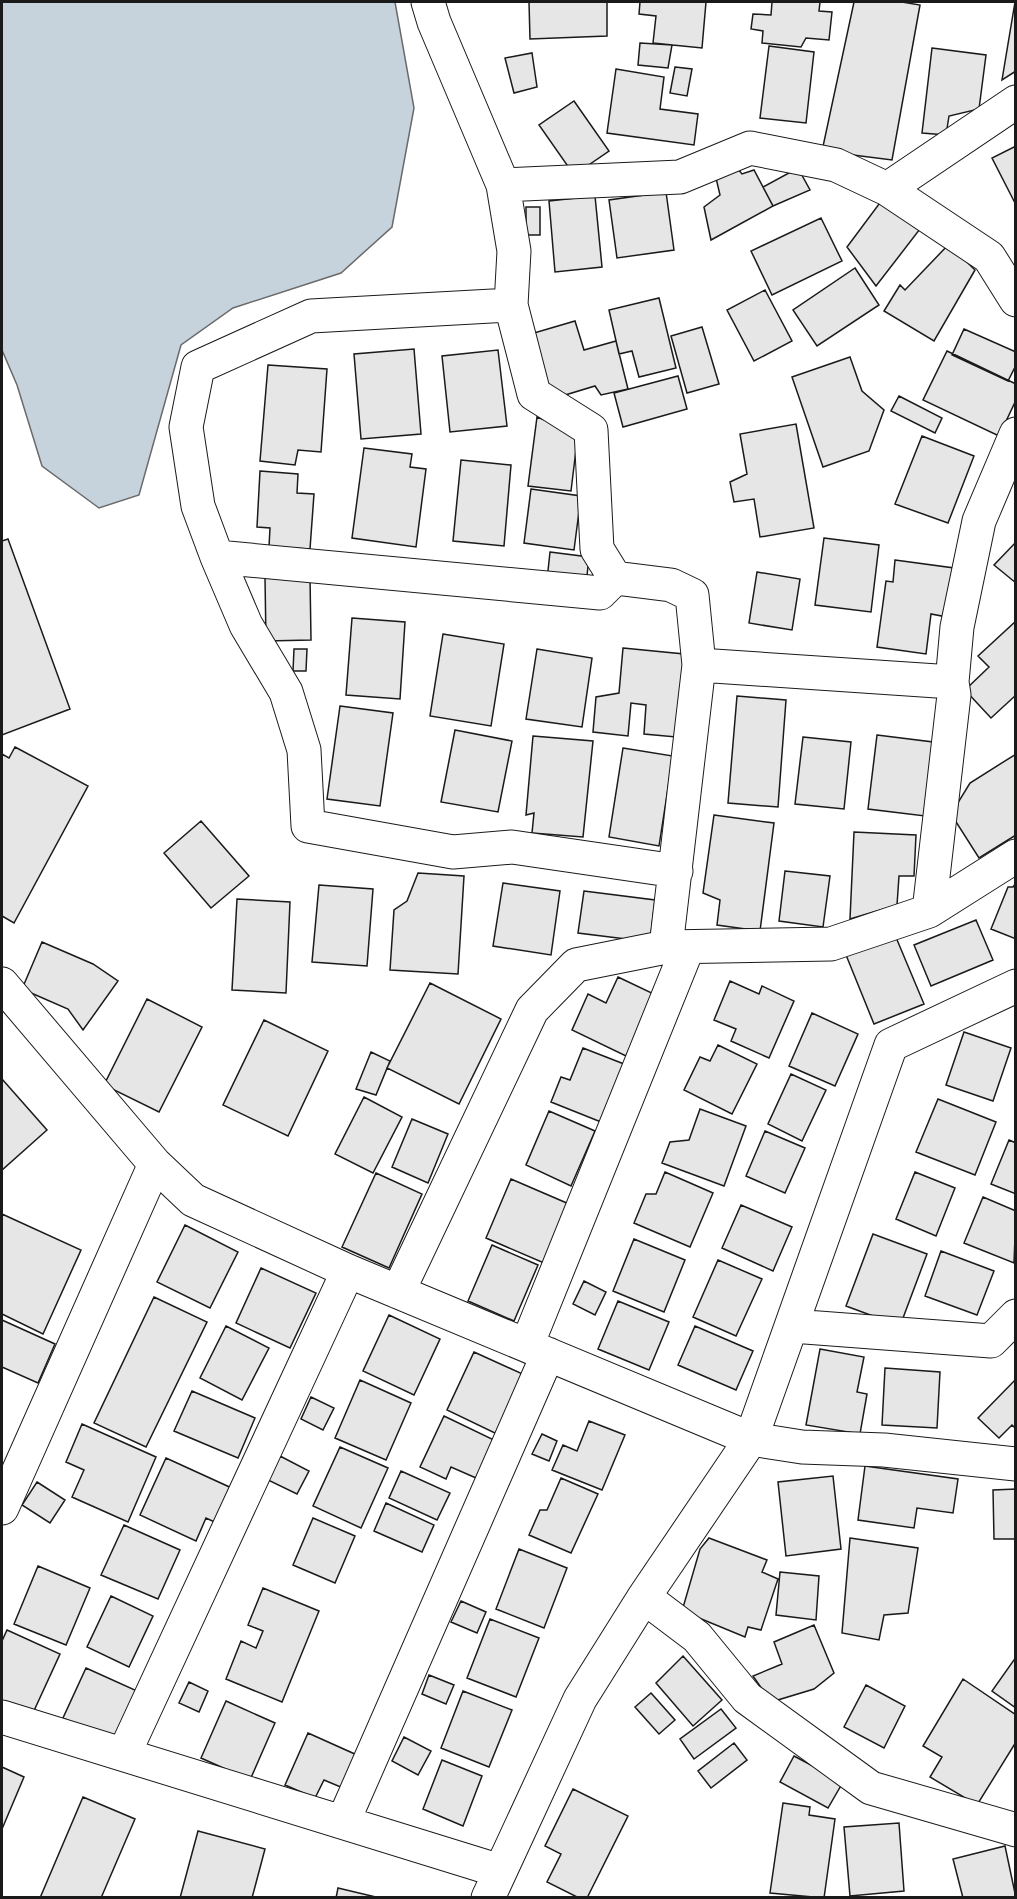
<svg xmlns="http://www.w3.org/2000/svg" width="1017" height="1899" viewBox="0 0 1017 1899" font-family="'Crimson Pro',serif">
  <rect width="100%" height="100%" fill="#fff"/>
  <!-- water -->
  <path fill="#c6d2dc" stroke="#6a6a6a" stroke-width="1.5" d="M2 2H395L414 108 392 227 341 273 233 308 181 345 139 495 99 508 42 466 17 385 2 350Z"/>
  <!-- building -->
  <path fill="#e6e6e6" stroke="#1a1a1a" stroke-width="1.5" d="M529 2H607V36L530 39Z
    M640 2H706L702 48 653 43 656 16 639 14Z
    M772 2H820L819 11 832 12 829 40 806 38 801 47 762 43 763 31 751 29 753 14 771 15Z
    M854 2H902L920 5 892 160 822 151Z
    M1015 2 1016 71 1002 80Z
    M640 43 672 45 668 68 638 65Z
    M769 46 814 52 806 123 760 118Z
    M932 48 986 55 979 109 949 116 946 135 922 133Z
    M532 53 537 87 514 93 505 58Z
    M675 67 692 69 687 96 670 93Z
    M616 69 664 77 660 109 698 114 694 145 607 133Z
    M574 101 609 151 574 175 539 125Z
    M1016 146V205L992 158Z
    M737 168 742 174 754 170 773 206 711 240 704 207 720 195 716 178Z
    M798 168 810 190 773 206 763 187Z
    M666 192 674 250 617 258 609 200Z
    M595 196 602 267 555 272 549 201Z
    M882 200 920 229 876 286 847 247Z
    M526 207H540V235H526Z
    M821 218 842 261 772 295 751 251Z
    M949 244 975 270 934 341 884 311 900 285 905 290Z
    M855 268 879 305 817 346 793 310Z
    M765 290 792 341 754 361 727 310Z
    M659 298 676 368 639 377 632 351 619 354 609 310Z
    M575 321 584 350 616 341 628 389 601 395 595 386 552 399 534 333Z
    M702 327 719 384 687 393 671 336Z
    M964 329 1016 352V365L1008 381 952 355Z
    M414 349 421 434 361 439 354 354Z
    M498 350 507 426 450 432 442 356Z
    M947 351 1016 384V400L999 436 923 400Z
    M850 357 862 391 884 410 869 451 823 467 792 377Z
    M268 365 327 369 321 452 298 450 295 465 260 461Z
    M678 376 687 409 623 427 614 393Z
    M899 396 942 418 935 433 891 411Z
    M537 417 578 433 571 491 528 486Z
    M796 424 814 528 760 537 754 499 734 502 730 482 747 474 740 434Z
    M922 436 974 456 948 523 895 504Z
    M364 448 412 454 410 467 426 469 416 547 352 538Z
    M461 460 511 465 504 546 453 541Z
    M260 471 298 474 297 493 314 494 310 549 269 547 270 528 257 527Z
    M531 489 581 496 574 550 524 543Z
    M824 538 879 545 871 612 815 605Z
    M8 539 70 709 2 735V541Z
    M1016 542V583L994 565Z
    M550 552 589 557 586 585 547 580Z
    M895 560 954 568 947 617 931 614 926 654 877 647 886 581 893 582Z
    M757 572 800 579 792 630 749 623Z
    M310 577 311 640 266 641 265 578Z
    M352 618 405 622 400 699 346 695Z
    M1016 621V695L991 718 965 690 989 667 978 656Z
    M443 634 504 644 491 726 430 716Z
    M623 648 684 654 676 737 644 734 646 705 631 703 628 736 593 732 596 697 619 693Z
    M294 649H307L306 671H293Z
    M537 649 592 658 582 727 526 719Z
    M737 696 786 700 778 807 728 803Z
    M340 706 393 713 380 806 327 799Z
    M455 730 512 741 498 812 441 802Z
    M877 735 933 742 925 816 868 809Z
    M533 736 593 741 583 837 532 833 534 813 526 815Z
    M803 737 851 742 844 809 795 804Z
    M15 747 88 786 14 923 2 916V754L9 758Z
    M623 748 673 756 659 846 609 837Z
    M1016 754V835L979 858 951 814 970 783Z
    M714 815 774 823 760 931 717 925 720 900 703 893Z
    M201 821 249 876 211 908 164 853Z
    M854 832 916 835 914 876H899L897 905 850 919Z
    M785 871 830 876 823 927 779 921Z
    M418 873 464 876 458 974 390 970 394 910 407 901Z
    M503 883 560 891 551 955 493 946Z
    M1016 883V939L991 929 1008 887H1013Z
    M319 885 373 889 367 966 312 962Z
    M584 891 655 900 650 942 578 933Z
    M237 899 290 902 286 993 232 990Z
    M976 920 993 960 931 986 914 945Z
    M895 935 924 1004 874 1024 846 955Z
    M42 942 93 964 118 981 83 1030 68 1009 22 989Z
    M618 977 656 995 626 1056 572 1030 588 994 606 1003Z
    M730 981 759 994 762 986 794 1001 769 1058 731 1041 736 1029 714 1020Z
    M430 983 501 1019 459 1104 387 1068Z
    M147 999 202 1027 159 1112 104 1085Z
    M812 1013 858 1034 835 1086 789 1066Z
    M264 1020 328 1051 288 1136 223 1105Z
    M964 1032 1011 1048 993 1101 946 1085Z
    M718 1045 757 1064 732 1114 684 1090 700 1057 710 1061Z
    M583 1048 624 1064 601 1122 551 1102 561 1077 570 1080Z
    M371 1052 390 1061 376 1095 356 1089Z
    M791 1074 826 1090 802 1141 768 1124Z
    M2 1079 47 1130 2 1170Z
    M364 1097 402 1117 373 1173 335 1154Z
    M938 1099 996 1122 975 1175 916 1152Z
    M700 1109 746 1126 724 1186 662 1163 670 1142 689 1140Z
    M549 1111 595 1131 571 1186 526 1165Z
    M412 1119 448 1134 428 1183 392 1167Z
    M765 1131 805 1148 785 1193 746 1176Z
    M1009 1140 1016 1143V1194L991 1184Z
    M665 1172 713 1193 690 1247 634 1223 646 1194H656Z
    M915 1172 955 1188 936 1236 896 1219Z
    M376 1173 422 1194 389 1268 342 1247Z
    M511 1179 569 1204 544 1263 486 1238Z
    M983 1197 1016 1211 1014 1263 964 1243Z
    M741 1205 792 1227 773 1271 722 1248Z
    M2 1214 81 1250 43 1334 2 1314Z
    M185 1225 238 1252 210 1308 157 1282Z
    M873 1234 927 1254 900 1326 846 1306Z
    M634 1239 685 1260 664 1312 613 1291Z
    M492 1245 538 1265 514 1321 468 1301Z
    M941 1251 994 1271 977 1315 925 1296Z
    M718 1260 762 1279 736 1336 693 1317Z
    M261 1268 316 1293 290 1348 236 1323Z
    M584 1281 606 1292 595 1315 573 1304Z
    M154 1297 207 1322 146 1447 94 1423Z
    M618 1301 669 1322 649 1370 598 1349Z
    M389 1315 440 1339 414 1395 363 1371Z
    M2 1320 55 1344 38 1383 2 1367Z
    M226 1326 269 1348 242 1400 200 1378Z
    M695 1326 753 1351 736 1390 678 1365Z
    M820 1349 864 1357 857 1392 867 1394 860 1434 806 1425Z
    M474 1352 527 1376 499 1435 447 1410Z
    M885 1368 940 1372 937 1428 882 1425Z
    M1016 1379V1429L1012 1425 999 1438 978 1418Z
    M360 1380 411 1403 386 1460 335 1438Z
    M192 1391 255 1418 238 1458 174 1431Z
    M311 1397 334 1408 323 1430 301 1419Z
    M444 1416 494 1440 476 1478 451 1467 446 1479 420 1467Z
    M589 1421 625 1435 602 1490 552 1470 563 1445 577 1451Z
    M82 1424 156 1457 128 1522 72 1497 84 1470 66 1462Z
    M542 1434 557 1441 549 1461 532 1454Z
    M340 1447 388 1468 361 1528 313 1506Z
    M280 1456 309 1471 297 1494 268 1480Z
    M166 1458 236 1490 221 1525 206 1518 196 1541 140 1515Z
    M865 1466 958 1479 953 1513 917 1508 914 1528 858 1520Z
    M401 1471 450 1493 437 1520 389 1498Z
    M833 1476 841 1549 786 1556 778 1482Z
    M561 1478 598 1494 571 1553 529 1535 540 1510H547Z
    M37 1482 65 1500 50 1523 22 1505Z
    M1016 1489V1539H994L993 1490Z
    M386 1503 434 1525 422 1552 374 1531Z
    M313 1518 355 1536 335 1583 293 1565Z
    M124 1525 180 1550 158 1599 101 1575Z
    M709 1538 767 1560 762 1572 778 1579 761 1630 748 1627 745 1637 682 1611 700 1549Z
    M850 1538 918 1548 908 1613 884 1615 879 1640 842 1633Z
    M519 1549 567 1568 544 1628 496 1609Z
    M38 1566 90 1588 66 1645 14 1624Z
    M780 1572 819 1576 816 1620 776 1615Z
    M263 1588 319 1611 282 1702 226 1679 241 1641 256 1648 263 1631 248 1625Z
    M111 1596 153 1616 129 1667 87 1647Z
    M461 1601 486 1612 477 1633 451 1622Z
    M490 1619 539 1638 516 1697 467 1678Z
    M814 1625 834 1673 814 1689 771 1702 753 1676 782 1664 774 1642Z
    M7 1630 60 1654 32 1715 2 1701V1641Z
    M683 1656 722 1700 693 1726 656 1683Z
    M1016 1657V1708L992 1691Z
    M86 1668 146 1695 122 1746 63 1718Z
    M429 1675 454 1685 446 1704 422 1694Z
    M963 1679 1016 1715V1742L977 1805 930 1777 942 1757 923 1746Z
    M189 1682 208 1691 199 1712 179 1703Z
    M866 1685 905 1706 884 1748 844 1727Z
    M463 1691 512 1710 489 1767 441 1748Z
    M651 1693 675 1720 659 1734 635 1707Z
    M226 1701 275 1723 250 1780 201 1758Z
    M721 1709 736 1728 694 1759 680 1739Z
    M308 1733 357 1755 343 1788 324 1780 315 1798 285 1785Z
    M404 1737 431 1751 418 1775 392 1761Z
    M734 1743 747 1760 711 1788 698 1771Z
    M794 1756 843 1782 828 1808 780 1782Z
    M442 1760 482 1776 463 1826 423 1809Z
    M2 1767 24 1777 2 1829Z
    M573 1789 628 1816 587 1898H579L547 1882 561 1854 545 1846Z
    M83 1797 135 1819 101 1898H40Z
    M783 1803 810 1807 809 1815 835 1819 824 1898 770 1893Z
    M899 1823 904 1891 850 1896 844 1827Z
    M198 1831 265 1849 252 1898H180Z
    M1005 1846 1016 1898H963L953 1859Z
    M338 1888 380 1898H336Z"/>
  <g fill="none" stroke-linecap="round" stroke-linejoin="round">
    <!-- minor casing -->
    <g stroke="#1a1a1a" stroke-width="35">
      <path id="minor" d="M428 2 434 22 503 185 514 251 511 305 311 316 198 367 186 427 198 506 217 557 600 593 615 578
        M503 185 680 177 750 148 836 165 887 189 989 257 1016 300
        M887 189 1016 102
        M511 305 534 394 591 430 597 549 615 578
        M217 557 246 625 286 692 304 750 308 826 453 852 512 847 676 871
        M615 578 671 585 692 595 699 665 666 947
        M699 665 952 682
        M929 911 954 695 952 682 957 627 979 521 1016 434
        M2 984 155 1164 193 1200 348 1271 751 1439 802 1447 884 1450 1016 1464
        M398 1292 532 1010 576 965 666 947 831 944 929 911 1016 856
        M792 1326 991 1341 1016 1316
        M527 1345 688 947
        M2 1508 155 1164
        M644 1597 697 1637 747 1698 871 1788 1016 1830
        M2 1717 500 1871
        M124 1754 348 1271
        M343 1822 548 1354
        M488 1898 580 1699 644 1597 751 1439 891 1045 1016 986"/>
    </g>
    <!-- minor -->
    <use href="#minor" stroke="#fff" stroke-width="33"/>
  </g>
  <!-- border -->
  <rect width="1017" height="1899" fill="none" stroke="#1a1a1a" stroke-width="6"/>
</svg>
